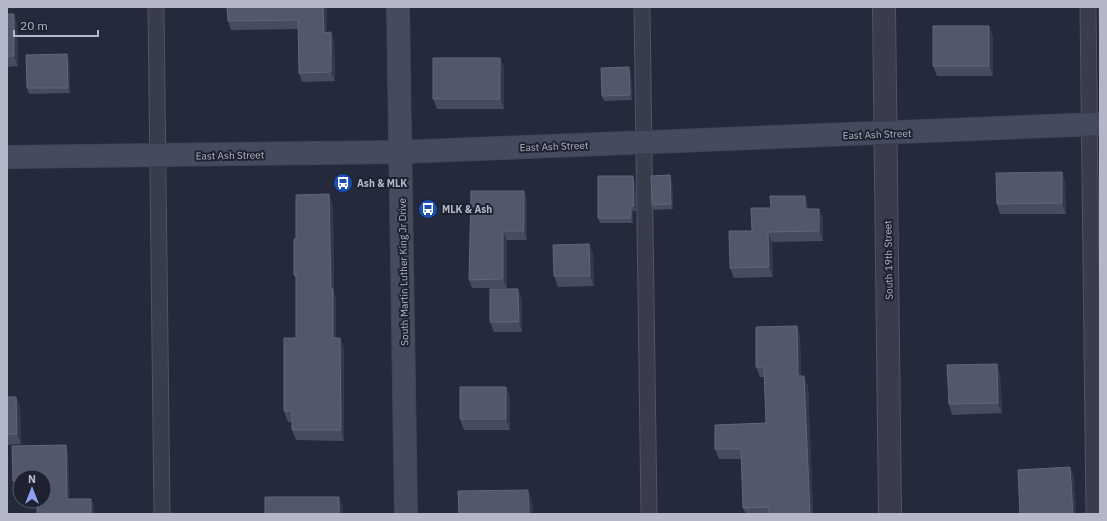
<svg xmlns="http://www.w3.org/2000/svg" width="1107" height="521" viewBox="0 0 1107 521" font-family="'IBM Plex Sans',sans-serif">
  <rect width="100%" height="100%" fill="#24293b"/>
  <g fill="none" stroke-linecap="round" stroke-linejoin="round">
    <!-- lane casing -->
    <g stroke="#505463" stroke-width="17">
      <path id="lane" d="M156 7 162 514
        M642 7 649 514
        M1088 7 1094 514"/>
    </g>
    <!-- street casing -->
    <g stroke="#505463" stroke-width="24">
      <path id="street" d="M884 7 890 514"/>
    </g>
    <!-- secondary casing -->
    <g stroke="#414554" stroke-width="24">
      <path id="secondary" d="M398 7 406 514
        M7 157 401 152 1100 124"/>
    </g>
    <!-- lane -->
    <use href="#lane" stroke="#383c4b" stroke-width="15"/>
    <!-- street -->
    <use href="#street" stroke="#383c4b" stroke-width="22"/>
    <!-- secondary -->
    <use href="#secondary" stroke="#464a5e" stroke-width="22"/>
  </g>
  <!-- wall -->
  <path fill="#464b60" d="M227 7H327V32H331L334 41 335 81 302 82 299 73 298 29 231 30 228 21Z
    M7 14 17 24 18 66 7 67Z
    M993 36V76H937L933 66Z
    M500 58 504 68V109H437L433 99Z
    M69 59 70 93 29 94 27 88Z
    M631 72 632 100 604 101 602 96Z
    M1062 172 1065 182 1066 214H1000L997 204Z
    M670 175 672 180 673 209 654 210 652 205Z
    M633 176 635 182 636 211H633V223H600L598 218Z
    M524 191 527 200V240H507V288H472L469 280Z
    M805 196 808 206V209H819L823 219V241L772 242 773 277 734 278 730 268 752 231 771 208Z
    M333 205 334 294 336 299V338H340L344 348V441L296 440 292 430V422H288L284 411 296 338V279L294 275 296 239Z
    M589 244 593 254 594 286 558 287 554 276Z
    M522 299V332H494L490 322Z
    M797 326 800 336 801 376 808 386 813 514H746L743 508 741 459H719L715 449 766 423 764 377H760L756 367Z
    M1000 374 1002 413 952 415 949 404Z
    M506 387 510 397V430H464L460 419Z
    M7 397H16L20 407 21 444 7 445Z
    M66 445 68 453 69 499H91L94 506V514H37V501H44V477H20V488H16L13 481 12 446Z"/>
  <!-- shaded-wall -->
  <path fill="#34394c" d="M323 7H327V41L324 33Z
    M14 14 17 24 18 66 14 56Z
    M989 26 993 36V76L989 66Z
    M331 32 334 41 335 81 331 72Z
    M67 54 69 59 70 93 68 88Z
    M500 58 504 68V109L500 99Z
    M629 67 631 72 632 100 630 95Z
    M1062 172 1065 182 1066 214 1062 203Z
    M670 175 672 180 673 209 671 204Z
    M633 176 635 182 636 211 634 206Z
    M524 191 527 200V240L524 231Z
    M329 194 333 205 334 294 336 299V348L333 338 331 289Z
    M805 196 808 206 809 220 805 209Z
    M631 206 633 211V223L631 218Z
    M819 209 823 219V241L819 231Z
    M503 231 507 240V288L503 279Z
    M768 232 772 242 773 277 769 267Z
    M589 244 593 254 594 286 590 276Z
    M518 289 522 299V332L519 322Z
    M797 326 800 336 801 386 798 376Z
    M340 338 344 348V441L341 430Z
    M997 364 1000 374 1002 413 998 403Z
    M804 376 808 386 813 514H810Z
    M506 387 510 397V430L506 419Z
    M16 397 20 407 21 444 17 434Z
    M66 445 68 453 70 507 67 499Z
    M1070 467 1074 477 1076 514H1073Z
    M528 490 532 500 533 514H529Z
    M339 497 343 507V514H339Z
    M91 499 94 506V514H91Z"/>
  <!-- building -->
  <path fill="#52576b" stroke="#616679" d="M227 7H323L324 33 331 32V72L299 73 298 20 228 21Z
    M1099 7H1100V55Z
    M7 14H14V56H7Z
    M933 26H989V66H933Z
    M67 54 68 88H27L26 55Z
    M433 58H500V99H433Z
    M629 67 630 95 602 96 601 68Z
    M1062 172V203L997 204 996 173Z
    M670 175 671 204 652 205 651 176Z
    M598 176H633L634 206H631V218H598Z
    M471 191H524V231H503V279L469 280Z
    M329 194 331 289H333V338H340L341 430H292V411H284V338H296V275H294V239H296V195Z
    M770 196H805V209H819V231L768 232 769 267 730 268 729 231H752L751 208H771Z
    M589 244 590 276H554L553 245Z
    M490 289H518L519 322H490Z
    M797 326 798 376H804L810 514H769V507L743 508 741 449H715V425L766 423 764 367H756V327Z
    M997 364 998 403 949 404 947 365Z
    M460 387H506V419H460Z
    M7 397H16L17 434H7Z
    M66 445 67 499H91V514H37V501H44V477H20V481H13L12 446Z
    M1070 467 1073 514H1020L1018 470Z
    M528 490 529 514H459L458 491Z
    M265 497H339V514H265Z"/>
  <!-- icons -->
  <defs>
    <g id="bus-disc" transform="scale(1)"><circle r="9.5" fill="#1a4fb4" stroke="#1d2130"/><path d="M-5-6H5V4H4V6H2V4H-2V6H-4V4H-5ZM-3.5-4V0h7V-4ZM-3.5 1.2v1.5H-2V1.2ZM2 1.2v1.5H3.5V1.2Z" fill="#fff"/></g>
  </defs>
  <g fill-rule="evenodd">
    <use href="#bus-disc" x="343" y="183"/>
    <use href="#bus-disc" x="428" y="209"/>
  </g>
  <g text-anchor="middle" stroke-width="4" stroke-linejoin="round" paint-order="stroke">
    <!-- street labels -->
    <g font-size="10" fill="#b3b7c7" stroke="#1d2130">
      <text transform="translate(877 134) rotate(-2)" y="4">East Ash Street</text>
      <text transform="translate(554 146) rotate(-2)" y="4">East Ash Street</text>
      <text transform="translate(230 155) rotate(-1)" y="4">East Ash Street</text>
      <text transform="translate(888 260) rotate(-91)" y="4">South 19th Street</text>
      <text transform="translate(403 272) rotate(-91)" y="4">South Martin Luther King Jr Drive</text>
    </g>
    <!-- poi labels -->
    <g font-size="10" font-weight="bold" fill="#b3b7c7" stroke="#1d2130" text-anchor="start">
      <text x="357" y="187">Ash &amp; MLK</text>
      <text x="442" y="213">MLK &amp; Ash</text>
    </g>
  </g>
  <!-- border -->
  <rect width="1107" height="521" fill="none" stroke="#b3b7c7" stroke-width="16"/>
  <!-- north arrow -->
  <g transform="translate(32 489)"><circle r="19" fill="#1d2130" stroke="#595d6c"/>
  <path d="M0-3L7 15L0 10L-7 15Z" fill="#8da0f2"/>
  <text y="-6" font-size="11" font-weight="bold" text-anchor="middle" fill="#b3b7c7">N</text>
  </g>
  <!-- scale -->
  <path d="M14 30v6h84v-6" fill="none" stroke="#b3b7c7" stroke-width="2"/>
  <text x="20" y="30" font-size="12" fill="#b3b7c7" stroke="#1d2130" stroke-width="3" paint-order="stroke">20 m</text>
</svg>
